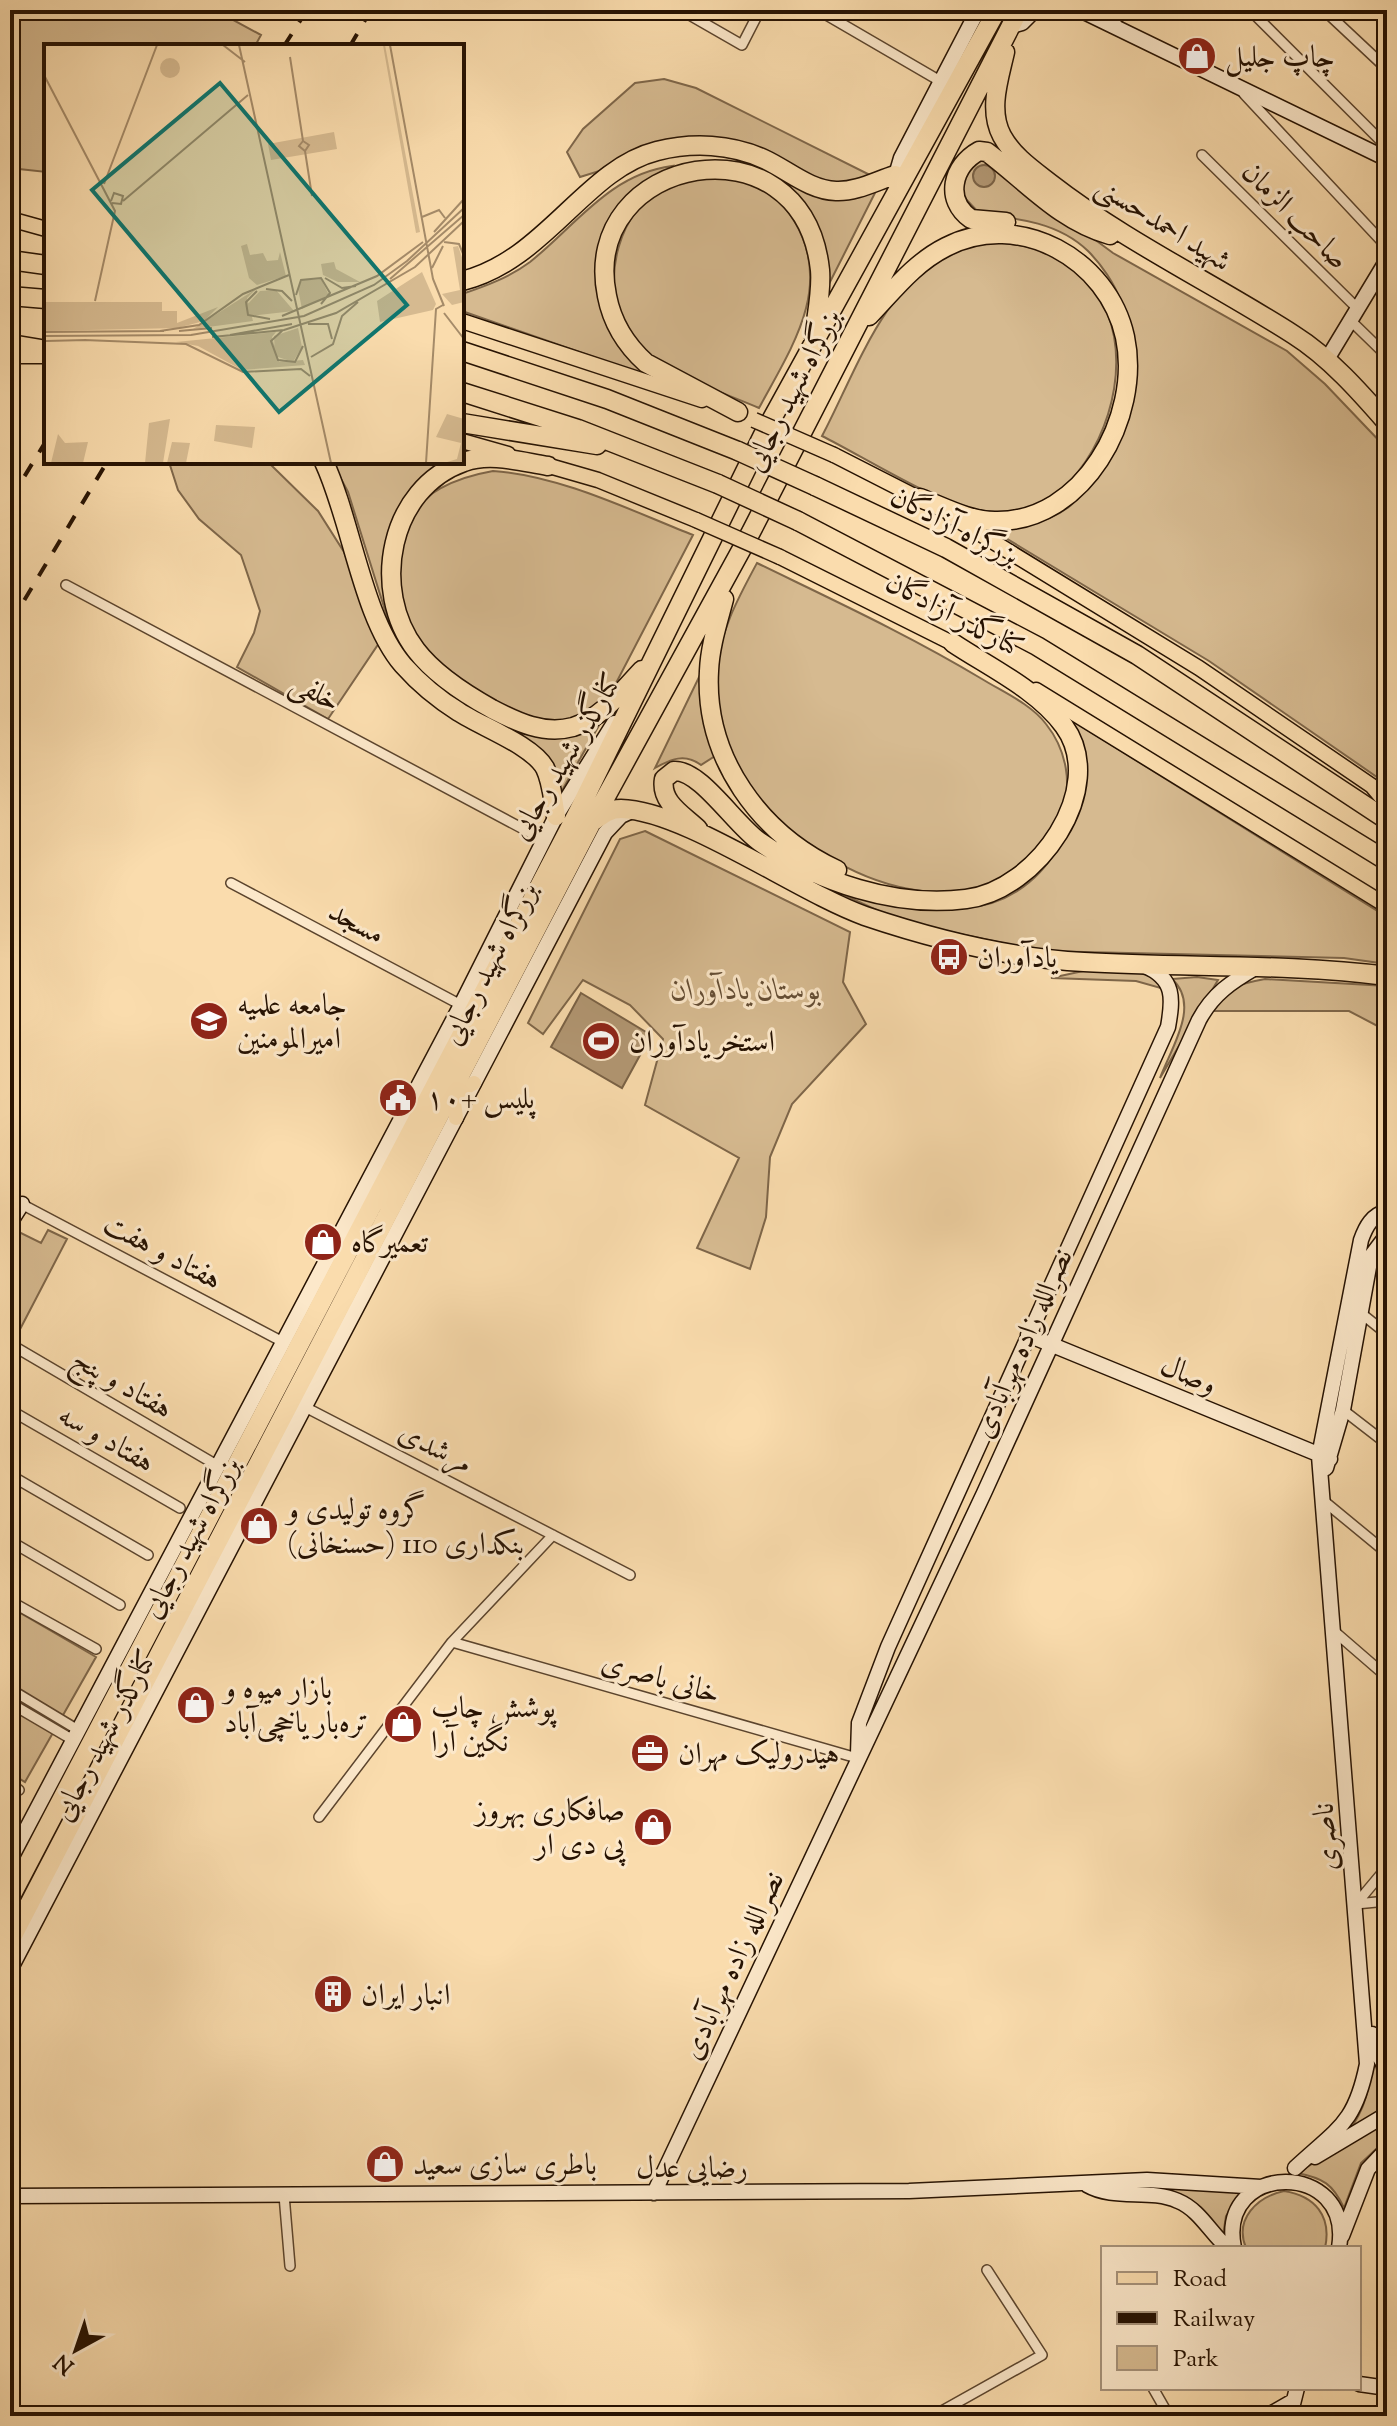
<svg xmlns="http://www.w3.org/2000/svg" width="1397" height="2426" viewBox="0 0 1397 2426" font-family="'Sorts Mill Goudy',Amiri,serif">
  <rect width="100%" height="100%" fill="#fadcad"/>
  <filter id="stains"><feTurbulence type="fractalNoise" baseFrequency=".0025" numOctaves="4"/><feColorMatrix values="0 0 0 0 .2 0 0 0 0 .09 0 0 0 0 .02 0 0 0 .5 -.17"/></filter>
  <radialGradient id="worn" r=".72"><stop offset=".6" stop-color="#630" stop-opacity="0"/><stop offset="1" stop-color="#630" stop-opacity=".3"/></radialGradient>
  <!-- green -->
  <path fill="#d6ba90" stroke="#7e6649" stroke-width="2" d="M10 10H215L261 35 255 46H46V172L10 168Z
    M664 79 696 88 870 175 852 183 830 184 741 144 609 168 580 177 567 152 583 129 635 83Z
    M986 159 1113 253 1287 351 1325 384 1387 449V784L1209 661 989 528C1019 527 1045 525 1070 506 1088 491 1113 446 1121 423 1124 413 1124 312 1121 302 1115 284 1101 264 1088 251 1059 223 1019 218 981 215L962 195 964 176 978 160Z
    M672 166 614 217 612 332 688 390 462 311V294C486 286 510 277 530 262 576 225 610 174 672 166Z
    M776 176 808 192 880 183 829 284C822 234 812 212 776 176Z
    M695 177C711 178 730 176 745 180 767 186 785 205 796 224 833 289 790 350 759 408 724 393 684 380 652 359 604 327 604 253 637 210 652 192 674 185 695 177Z
    M990 242C1199 250 1113 534 987 514 943 507 864 457 822 436 855 374 885 280 954 251 965 246 979 245 990 242Z
    M169 462H268L318 511 344 552 379 643 328 719 237 667 254 633 260 611 241 555 199 519 178 490Z
    M332 462H445L401 507 398 635 510 725 602 720 560 794 551 767 449 698 412 663 394 639 348 492Z
    M493 471C559 475 632 511 693 535L614 687C604 700 588 715 571 721 527 734 443 675 418 641 403 621 397 590 400 566 402 554 402 541 405 529 416 492 459 477 493 471Z
    M757 563C833 600 909 635 982 679 1003 692 1031 704 1046 724 1066 749 1074 786 1060 815 999 944 841 890 767 807 759 798 748 789 742 780 725 751 714 708 716 675 719 633 737 600 757 563Z
    M701 673 715 756 701 765C685 753 671 759 655 768Z
    M1073 721 1387 917V964L1344 958 1040 951 927 927 883 913 796 873C836 881 877 890 917 898 932 901 950 909 965 908 1056 901 1096 798 1073 721Z
    M645 831 850 932 843 982 866 1024 792 1104 770 1157 766 1217 750 1269 697 1248 739 1158 645 1105 663 1039 630 1005 583 980 543 1034 528 1023 620 839Z
    M1083 971C1107 971 1151 965 1164 989L1136 981 1051 978Z
    M1197 977 1218 980 1160 1078C1171 1048 1201 1005 1172 979Z
    M1265 979 1387 986V1031L1349 1011H1213C1222 987 1243 983 1265 979Z
    M48 1230 67 1239 16 1337 10 1333V1243L17 1231 41 1243Z
    M10 1607 96 1657 25 1782 10 1773Z
    M1372 2056 1377 2070 1387 2081V2108L1347 2134C1366 2108 1370 2088 1372 2056Z
    M1387 2119V2139L1361 2163 1344 2208C1333 2184 1323 2178 1297 2173Z
    M1147 2185 1244 2189 1226 2216 1223 2236 1182 2195Z
    M1284 2191C1315 2196 1332 2216 1325 2248H1246C1234 2219 1257 2197 1284 2191Z"/>
  <!-- water -->
  <path fill="#b29773" stroke="#7a6246" stroke-width="2" d="M973 176a11 11 0 1 1 22 0a11 11 0 1 1-22 0Z
    M581 993 651 1035 622 1088 551 1047Z"/>
  <g fill="none" stroke-linecap="round" stroke-linejoin="round">
    <!-- street casing -->
    <g stroke="#5b442d" stroke-width="12">
      <path id="street" d="M681 10 742 45 760 10
        M818 10 940 81
        M1250 10 1387 147
        M1324 10 1387 69
        M1378 10 1387 30
        M1244 94 1387 247
        M1202 155 1357 308
        M1350 320 1387 356
        M66 585 544 840
        M231 883 461 1005
        M10 1198 281 1341
        M1362 1314 1387 1334
        M10 1344 213 1463
        M305 1407 630 1575
        M10 1410 180 1508
        M1343 1410 1387 1444
        M10 1475 148 1555
        M1325 1502 1387 1553
        M10 1541 120 1605
        M10 1601 96 1649
        M1335 1632 1387 1677
        M452 1642 857 1758
        M10 1689 78 1730
        M10 1703 73 1740
        M10 1784 19 1790
        M319 1817 452 1642 553 1535
        M1356 1904 1387 1867
        M1356 1904 1387 1901
        M284 2195 290 2266
        M1153 2388 1169 2416
        M933 2416 1042 2355 987 2270"/>
    </g>
    <!-- secondary casing -->
    <g stroke="#261202" stroke-width="17">
      <path id="secondary" d="M1080 10 1387 159
        M1107 23 1124 10
        M1011 26 1022 23 1035 10
        M894 182 901 158 978 10
        M1326 361 1387 260
        M10 1223 22 1204
        M1028 1335 1330 1459
        M1326 1468 1343 1410 1371 1256 1387 1235
        M858 1754 859 1723 888 1647 1168 1027C1173 999 1175 979 1145 966
        M10 1860 461 1005 556 816 614 723
        M10 1970 605 833 621 816 634 810
        M1372 2034 1376 2051 1387 2070
        M1315 2157 1387 2114
        M1295 2168C1338 2128 1355 2124 1367 2064L1319 1456 1361 1240C1366 1226 1372 1215 1387 1211
        M1087 2185C1115 2201 1149 2188 1178 2201 1200 2210 1211 2234 1228 2248
        M654 2193 984 1493 1199 1020C1213 994 1231 982 1257 967
        M10 2196 909 2191 1147 2180 1261 2187
        M1342 2236 1368 2169 1387 2149
        M1234 2248C1216 2161 1354 2159 1339 2248
        M1359 2384 1387 2388
        M1267 2416 1293 2401
        M1290 2416 1297 2388"/>
    </g>
    <!-- primary casing -->
    <g stroke="#261202" stroke-width="17">
      <path id="primary" d="M10 219 46 229
        M462 321 702 400
        M10 342 46 348
        M10 356H46
        M462 441 508 454
        M834 455 926 502
        M539 463 598 480 696 520
        M951 516 1199 668 1372 786 1387 804
        M780 557 962 648
        M1036 690 1387 906
        M456 1118 453 1095 474 1083"/>
    </g>
    <!-- highway casing -->
    <g stroke="#261202" stroke-width="21">
      <path id="highway" d="M1005 52C999 79 988 110 1002 136 1013 156 1032 169 1050 183 1126 242 1213 283 1294 335 1329 357 1360 392 1387 423
        M1006 222 971 219C944 200 952 166 979 151L987 152C1027 182 1060 221 1110 235
        M10 260 46 265
        M462 281C546 260 585 169 657 151 693 142 731 144 764 159 788 170 809 190 836 191 856 192 876 181 895 175
        M10 296 46 299
        M869 316C893 291 914 263 946 247 1019 209 1108 259 1125 337 1142 417 1083 523 995 521 969 521 944 507 920 498
        M462 351 607 399 738 451
        M462 392 578 429 718 484
        M738 412 646 363C626 345 612 322 607 296 578 155 803 112 820 270 822 292 816 316 814 337
        M462 423 597 445
        M324 462C352 522 362 617 403 665 419 683 438 699 459 712 482 727 532 745 545 768 552 782 553 801 556 816
        M548 466C522 462 490 452 464 462 389 488 370 590 416 650 435 675 465 694 492 709 517 722 544 735 573 727 602 718 622 691 642 670
        M815 486 946 548 1137 655 1387 820
        M798 521 1037 646 1387 861
        M724 599C718 622 710 646 709 671 704 758 760 834 837 870
        M594 821C603 814 610 809 621 809 684 810 798 892 865 916 936 940 1009 958 1084 962 1185 968 1287 963 1387 976
        M698 829C682 814 660 802 664 779L674 771C700 769 736 826 760 842 818 882 895 908 966 899 1037 891 1109 788 1064 726 1038 690 989 667 953 643
        M10 1898 577 814 763 435 997 10
        M10 1941 592 822 751 532 1019 10"/>
    </g>
    <!-- street -->
    <use href="#street" stroke="#fce8ca" stroke-width="9"/>
    <!-- secondary -->
    <use href="#secondary" stroke="#fce8ca" stroke-width="14"/>
    <!-- primary -->
    <use href="#primary" stroke="#fadcad" stroke-width="14"/>
    <!-- highway -->
    <use href="#highway" stroke="#fadcad" stroke-width="18"/>
    <!-- rail -->
    <path stroke="#261202" stroke-width="4" stroke-dasharray="14 14" stroke-linecap="butt" d="M284 46 307 10
      M350 46 371 10
      M10 500 46 441
      M10 624 107 462"/>
    <!-- primary-bridge casing -->
    <g stroke="#261202" stroke-width="17" stroke-linecap="butt">
      <path id="primary-bridge" d="M754 420 834 455
        M696 520 780 557"/>
    </g>
    <!-- highway-bridge casing -->
    <g stroke="#261202" stroke-width="21" stroke-linecap="butt">
      <path id="highway-bridge" d="M738 451 815 486
        M718 484 798 521"/>
    </g>
    <!-- primary-bridge -->
    <use href="#primary-bridge" stroke="#fadcad" stroke-width="14"/>
    <!-- highway-bridge -->
    <use href="#highway-bridge" stroke="#fadcad" stroke-width="18"/>
  </g>
  <!-- icons -->
  <defs>
    <g id="shop-disc" transform="scale(2)"><circle r="9.5" fill="#8f2418" stroke="#fce8ca"/><path d="M-5-2.5h2.3a2.7 3.5 0 0 1 5.4 0H5L5.5 6h-11ZM-1.5-2.5h3a1.5 2.3 0 0 0-3 0Z" fill="#fff"/></g>
    <g id="bus-disc" transform="scale(2)"><circle r="9.5" fill="#8f2418" stroke="#fce8ca"/><path d="M-5-6H5V4H4V6H2V4H-2V6H-4V4H-5ZM-3.5-4V0h7V-4ZM-3.5 1.2v1.5H-2V1.2ZM2 1.2v1.5H3.5V1.2Z" fill="#fff"/></g>
    <g id="university-disc" transform="scale(2)"><circle r="9.5" fill="#8f2418" stroke="#fce8ca"/><path d="M0-5L7-2L0 1L-7-2ZM-4 1L0 2.5L4 1V4Q0 6-4 4Z" fill="#fff"/></g>
    <g id="stadium-disc" transform="scale(2)"><circle r="9.5" fill="#8f2418" stroke="#fce8ca"/><path d="M0-5a6.5 5 0 1 0 0 10a6.5 5 0 1 0 0-10ZM-3.5-1.8h7v3.6h-7Z" fill="#fff"/></g>
    <g id="civic-disc" transform="scale(2)"><circle r="9.5" fill="#8f2418" stroke="#fce8ca"/><path d="M-.6-6.5H3V-4.5H.6V-3L4-1V1h2V6H-6V1h2V-1L-.6-3ZM-1.2 2.5V6h2.4V2.5Z" fill="#fff"/></g>
    <g id="office-disc" transform="scale(2)"><circle r="9.5" fill="#8f2418" stroke="#fce8ca"/><path d="M-6-3h4V-5.5h4V-3h4V5H-6ZM-1-4.5V-3h2v-1.5ZM-6 0V1H6V0Z" fill="#fff"/></g>
    <g id="building-disc" transform="scale(2)"><circle r="9.5" fill="#8f2418" stroke="#fce8ca"/><path d="M-4-6H4V6H1V3H-1V6H-4ZM-2.5-4.3h1.7v1.8h-1.7ZM.8-4.3h1.7v1.8H.8ZM-2.5-1h1.7V.8h-1.7ZM.8-1h1.7V.8H.8Z" fill="#fff"/></g>
  </defs>
  <g fill-rule="evenodd">
    <use href="#shop-disc" x="1197" y="56"/>
    <use href="#bus-disc" x="949" y="957"/>
    <use href="#university-disc" x="209" y="1021"/>
    <use href="#stadium-disc" x="601" y="1041"/>
    <use href="#civic-disc" x="398" y="1098"/>
    <use href="#shop-disc" x="323" y="1242"/>
    <use href="#shop-disc" x="259" y="1526"/>
    <use href="#shop-disc" x="196" y="1705"/>
    <use href="#shop-disc" x="403" y="1724"/>
    <use href="#office-disc" x="650" y="1753"/>
    <use href="#shop-disc" x="653" y="1827"/>
    <use href="#building-disc" x="333" y="1994"/>
    <use href="#shop-disc" x="385" y="2164"/>
  </g>
  <g text-anchor="middle" stroke-width="6" stroke-linejoin="round" paint-order="stroke">
    <!-- poi labels -->
    <g font-size="30" fill="#261202" stroke="#fce8ca" text-anchor="start">
      <text x="1225" y="66">چاپ جلیل</text>
      <text x="977" y="967">یادآوران</text>
      <text x="237" y="1014">جامعه علمیه<tspan x="237" dy="34">امیرالمومنین</tspan></text>
      <text x="629" y="1051">استخر یادآوران</text>
      <text x="426" y="1108">پلیس +۱۰</text>
      <text x="351" y="1252">تعمیرگاه</text>
      <text x="287" y="1519">گروه تولیدی و<tspan x="287" dy="34">بنکداری 110 (حسنخانی)</tspan></text>
      <text x="224" y="1698">بازار میوه و<tspan x="224" dy="34">تره‌بار یاخچی‌آباد</tspan></text>
      <text x="431" y="1717">پوشش چاپ<tspan x="431" dy="34">نگین آرا</tspan></text>
      <text x="678" y="1763">هیدرولیک مهران</text>
      <text x="625" y="1820" text-anchor="end">صافکاری بهروز<tspan x="625" dy="34">پی دی ار</tspan></text>
      <text x="361" y="2004">انبار ایران</text>
      <text x="413" y="2174">باطری سازی سعید</text>
    </g>
    <!-- street labels -->
    <g font-size="30" fill="#261202" stroke="#fce8ca">
      <text transform="translate(1296 215) rotate(45)" y="10">صاحب الزمان</text>
      <text transform="translate(1164 223) rotate(32)" y="10">شهید احمدحسنی</text>
      <text transform="translate(792 390) rotate(-63)" y="10">بزرگراه شهید رجایی</text>
      <text transform="translate(955 525) rotate(27)" y="10">بزرگراه آزادگان</text>
      <text transform="translate(955 614) rotate(28)" y="10">کنارگذر آزادگان</text>
      <text transform="translate(316 691) rotate(28)" y="10">خلفی</text>
      <text transform="translate(565 756) rotate(-59)" y="10">کنارگذر شهید رجایی</text>
      <text transform="translate(357 922) rotate(28)" y="10">مسجد</text>
      <text transform="translate(489 963) rotate(-63)" y="10">بزرگراه شهید رجایی</text>
      <text transform="translate(163 1251) rotate(28)" y="10">هفتاد و هفت</text>
      <text transform="translate(1022 1343) rotate(-66)" y="10">نصرالله زاده مهرآبادی</text>
      <text transform="translate(1189 1374) rotate(23)" y="10">وصال</text>
      <text transform="translate(123 1383) rotate(30)" y="10">هفتاد و پنج</text>
      <text transform="translate(107 1438) rotate(30)" y="10">هفتاد و سه</text>
      <text transform="translate(436 1447) rotate(27)" y="10">مرشدی</text>
      <text transform="translate(190 1537) rotate(-62)" y="10">بزرگراه شهید رجایی</text>
      <text transform="translate(661 1677) rotate(16)" y="10">خانی باصری</text>
      <text transform="translate(104 1735) rotate(-62)" y="10">کنارگذر شهید رجایی</text>
      <text transform="translate(1325 1837) rotate(-94)" y="10">ناصری</text>
      <text transform="translate(732 1965) rotate(-65)" y="10">نصرالله زاده مهرآبادی</text>
      <text x="692" y="2177">رضایی عدل</text>
    </g>
    <!-- park labels -->
    <g font-size="30" font-style="italic" fill="#644d34" stroke="#fce8ca">
      <text x="746" y="999">بوستان یادآوران</text>
    </g>
  </g>
  <!-- overview -->
  <g transform="translate(44 44)">
    <rect width="420" height="420" fill="#fadcad"/>
    <path d="M339 1H341L376 188 372 189ZM116 24a10 10 0 1 1 20 0a10 10 0 1 1-20 0ZM290 88 293 105 227 116 224 100ZM203 200 206 211 219 209 223 217 234 216 236 208 242 232 213 241 205 234 197 202ZM414 202 420 219V258L408 261 398 250 416 246 409 203ZM290 218 292 225 316 238H294L279 231 277 220ZM378 228 392 260 389 266 336 278 333 257ZM277 235 285 251 258 265 254 245 258 236ZM212 245 203 254 209 277 149 285ZM232 246 250 267 206 272 202 262 216 247ZM0 258H118V267H133V279L174 263 160 277 133 284 0 287ZM254 284 258 303 249 318 231 312 230 292ZM232 288 228 293 235 318 259 316 261 321 198 326 154 302 132 298ZM403 370 420 375V419H400L413 415 417 399 392 393ZM126 375 119 419H101L105 379ZM172 381 211 383 208 404 170 397ZM14 390 21 399 44 398 39 419H7ZM128 398 146 399 142 419H123Z" fill="#d6ba90"/>
    <path fill="none" stroke="#a58b69" stroke-width="2" d="M179 1 201 18M195 1 287 419M346 1 389 235 400 262M246 13 259 97 265 101 261 107 255 102 259 97M0 31 71 167 51 257M261 107 268 152M60 140 113 1M67 157 70 149 79 152 77 160 68 159M79 157 204 51M378 173 395 166 401 174M390 188 420 155M400 198 415 200 420 212M388 224 399 202M281 234 298 244 312 242M346 235 420 171M222 245 238 247 248 257M213 247 202 258 204 271 226 275M252 251 257 236 277 234 286 249 277 260M400 269 420 295M238 272 333 232 379 198M264 280H284L288 295M239 286 227 297 234 316 251 318 259 302M116 287 155 281 199 250 245 231M135 287 168 284M0 288 120 287M186 291 248 280M0 292 147 291 260 272 330 241 363 217 420 164M168 293 240 286 292 269 371 223 420 177M40 296 142 300 199 328 257 325 266 332M2 297 42 296M267 313 289 300 298 272 314 258M382 419 392 265 399 261"/>
    <path fill="#0f766e" fill-opacity="0.15" stroke="#0f766e" stroke-width="4" d="M176 39 363 261 235 368 48 146Z"/>
    <rect width="420" height="420" fill="none" stroke="#261202" stroke-width="4"/>
  </g>
  <!-- margin -->
  <rect width="1397" height="2426" fill="none" stroke="#fadcad" stroke-width="40"/>
  <rect x="12" y="12" width="1373" height="2402" fill="none" stroke="#261202" stroke-width="4"/>
  <rect x="20" y="20" width="1357" height="2386" fill="none" stroke="#261202" stroke-width="2"/>
  <!-- legend -->
  <rect x="1101" y="2246" width="260" height="144" fill="#fce8ca" stroke="#a6927a" stroke-width="2"/>
  <rect x="1117" y="2272" width="40" height="12" fill="#fadcad" stroke="#a6927a" stroke-width="2"/>
  <text x="1173" y="2286" font-size="24" fill="#261202">Road</text>
  <rect x="1117" y="2312" width="40" height="12" fill="#261202" stroke="#a6927a" stroke-width="2"/>
  <text x="1173" y="2326" font-size="24" fill="#261202">Railway</text>
  <rect x="1117" y="2346" width="40" height="24" fill="#d6ba90" stroke="#a6927a" stroke-width="2"/>
  <text x="1173" y="2366" font-size="24" fill="#261202">Park</text>
  <!-- north arrow -->
  <g transform="translate(76 2350) rotate(220)" stroke="#fce8ca" stroke-width="6" paint-order="stroke">
  <path d="M0-6L14 30L0 20L-14 30Z" fill="#261202"/>
  <text y="-12" font-size="22" font-weight="bold" text-anchor="middle" fill="#261202">N</text>
  </g>
  <rect width="100%" height="100%" filter="url(#stains)"/>
  <rect width="100%" height="100%" fill="url(#worn)"/>
</svg>
